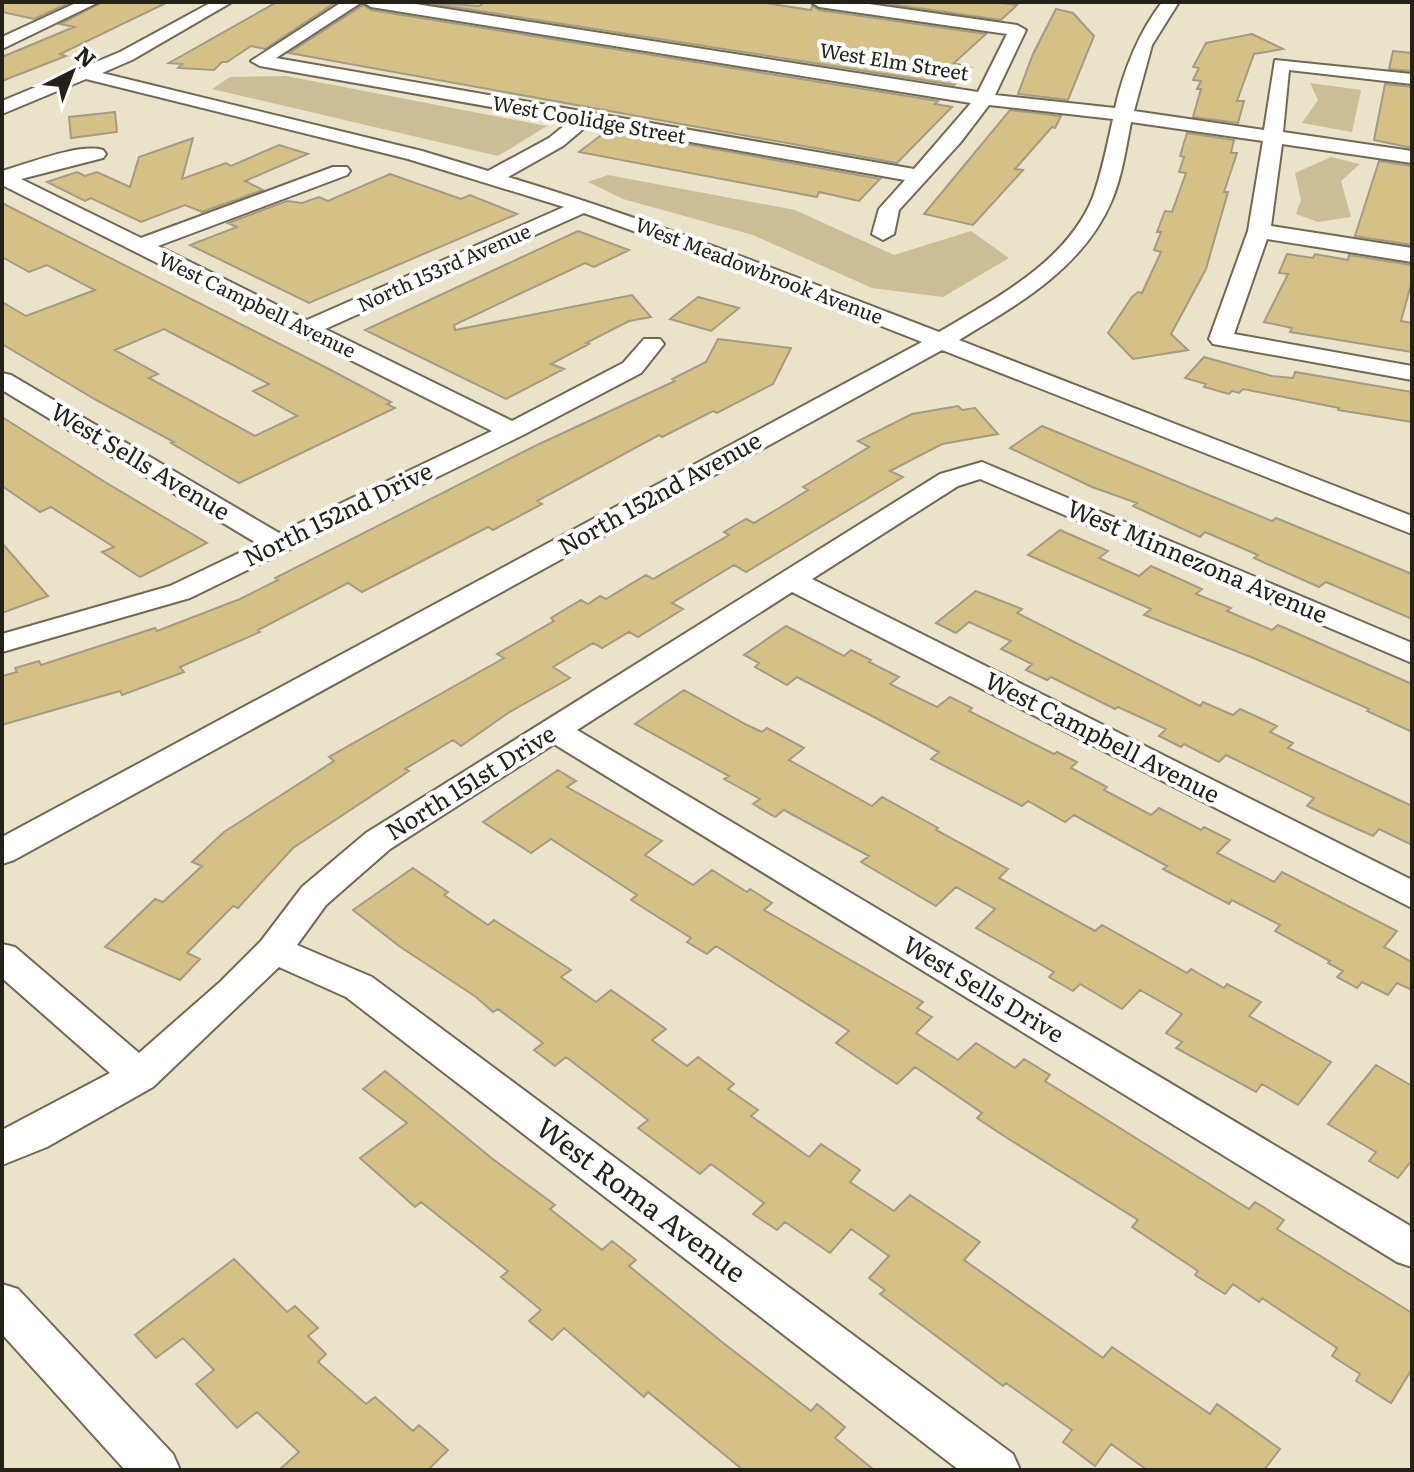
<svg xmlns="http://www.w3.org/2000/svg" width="1414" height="1472" viewBox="0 0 1414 1472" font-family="Literata,serif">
  <rect width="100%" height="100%" fill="#eae2c9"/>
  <!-- green -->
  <path fill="#cbbe96" d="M286 76 547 126 498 156 212 89 230 77Z
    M1310 83 1361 90 1352 132 1302 123 1318 100Z
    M1331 157 1360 164 1341 181 1351 217 1318 222 1296 214 1301 200 1295 173Z
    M608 175 795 210 894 255 971 231 1009 258 943 297 872 288 753 235 623 199 588 182Z"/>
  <!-- building -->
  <path fill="#d5c186" stroke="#a39b83" stroke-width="2" fill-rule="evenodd" d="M2 2H71L34 19 2 12Z
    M102 2H168L60 54 66 56 2 81V57L74 27 60 24Z
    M277 2H336L265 49 251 46 227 62H222L214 70 178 68 182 64 169 63Z
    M422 2 479 6 485 2H759L811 10 812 6 819 10 986 34 954 63 971 68 954 85Z
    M876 2H995L1017 5 1001 20Z
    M363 5 371 10 938 101 935 104 952 107 897 163 289 53Z
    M1056 9 1073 13 1094 36 1068 100 1018 94 1033 54Z
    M1252 34 1283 49 1254 54 1237 101H1244L1238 123 1193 117 1201 89H1197L1201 81 1193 80 1199 68 1193 67 1206 43Z
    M1393 51 1412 53V71L1389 69Z
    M1385 84 1412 87V148L1374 140Z
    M1010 110 1061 116 1055 128 1052 127 1015 169 1023 170 973 225 924 214Z
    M115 112 117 132 71 138 69 117Z
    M608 130 880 179 859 201 819 192 817 197 579 152Z
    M1187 133 1234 140 1231 153H1237L1224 192H1228L1206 269 1171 334 1188 350 1133 359 1108 333 1132 297 1138 292 1142 293 1161 252 1154 250 1161 232H1157L1165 211 1172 212 1186 173 1179 172 1184 157 1180 156Z
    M193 138 182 179 226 163 231 166 279 145 308 154 245 181 263 190 202 212 185 205 141 222 91 198 85 201 47 182 77 172 85 176 97 172 130 187 139 157Z
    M1379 161 1412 166V245L1355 236Z
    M390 174 461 199 470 195 517 214 309 303 190 245 237 227 228 223 287 201 302 203 319 197 328 201Z
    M2 203 327 368 391 402 387 404 395 408 239 483 171 443 174 442 96 400 2 344V302L26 316 95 290 47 265 29 272 2 257ZM164 329 269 384 253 391 297 416 255 436 149 378 158 374 115 350Z
    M578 231 629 250 594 267 585 263 454 325 455 330 632 295 651 317 629 321 586 343 589 344 551 364 564 369 506 399 365 330Z
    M1287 254 1313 258 1315 254 1348 260 1349 255 1412 265V281L1401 321 1412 323V352L1290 332 1292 328 1264 322 1288 274 1279 273Z
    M698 297 739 308 711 331 670 319Z
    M718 339 791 348 773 384 717 413 713 411 662 437 659 435 537 501 542 504 493 530 488 527 362 592 348 583 258 630 260 632 180 667 184 672 122 695 120 691 2 725V676L17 672 15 668 39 661 41 665 155 628 157 631 240 599 278 580 275 578 535 446 675 381 672 379 706 362Z
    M1204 357 1272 376 1293 378 1295 372 1412 392V422L1338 410 1339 408 1243 389 1239 393 1232 391 1229 394 1204 387 1206 384 1185 378Z
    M958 406 962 410 975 408 998 434 942 444 890 471 903 477 746 572 734 565 672 603 683 609 638 637 629 632 602 648 593 643 553 667 570 678 508 713 461 746 453 740 405 769 409 771 293 848 238 908 233 906 187 953 200 959 180 980 105 947 155 899 163 902 202 866 192 862 224 832 334 761 329 757 504 658 497 654 554 621 551 618 581 600 588 604 600 596 606 599 646 575 653 579 729 535 724 532 746 519 754 523 779 508 808 490 803 487 869 447 858 441 912 414Z
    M2 417 105 482 207 543 140 577 102 552 114 547 51 507 40 512 2 486Z
    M1042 426 1272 521 1276 518 1412 574V619L1326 582 1319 587 1254 558 1258 555 1205 532 1200 537 1133 506 1137 503 1092 487 1010 448Z
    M1060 530 1108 551 1099 558 1139 576 1151 566 1202 589 1196 594 1231 608 1227 611 1272 630 1278 625 1412 684V732L1367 711 1369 709 1256 659 1144 615 1151 609 1028 555Z
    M2 543 48 596 2 613Z
    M976 591 1022 609 1017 613 1200 706 1203 702 1233 715 1240 709 1277 726 1270 732 1293 743 1288 748 1412 806V845L1379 829 1373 836 1331 817 1307 806 1314 798 1226 755 1219 762 1184 744 1181 747 1159 736 1166 729 1118 707 1115 709 1051 677 1047 680 1026 670 1032 664 1001 649 1011 641 969 622 956 633 936 623Z
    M786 626 844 656 851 650 871 660 869 662 899 677 890 684 937 707 950 697 972 708 969 711 1054 754 1057 752 1077 762 1071 768 1107 787 1104 790 1151 815 1159 808 1201 830 1204 827 1230 840 1217 853 1274 882 1282 872 1397 931 1384 947 1412 962V990L1397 983 1388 995 1362 982 1357 988 1337 977 1343 971 1328 963 1330 961 1275 931 1280 925 1232 900 1229 904 1163 869 1167 866 1074 815 1065 822 1028 801 1022 806 931 759 939 752 874 717 797 677 787 685 755 667 759 663 744 655Z
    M684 690 747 725 762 732 767 728 804 748 789 760 872 806 882 797 938 828 936 830 1008 869 999 878 1095 931 1102 925 1187 973 1191 969 1224 988 1227 984 1261 1002 1249 1016 1331 1062 1298 1105 1262 1084 1256 1092 1176 1048 1182 1042 1166 1033 1182 1014 1140 990 1122 1009 1080 984 1073 991 1049 977 1054 972 976 928 995 909 956 887 936 906 861 862 869 856 784 810 775 817 753 804 760 799 724 779 729 776 635 724Z
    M558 770 576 781 567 787 662 841 645 855 693 885 712 870 747 892 750 889 772 903 764 910 923 1002 917 1008 932 1017 916 1033 958 1060 976 1043 1015 1068 1024 1059 1050 1075 1045 1081 1249 1209 1255 1202 1284 1220 1277 1229 1412 1313V1369L1391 1403 1356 1381 1360 1374 1332 1356 1337 1348 1262 1298 1259 1302 1233 1284 1225 1294 1195 1275 1198 1271 1132 1227 1138 1220 1004 1136 977 1118 982 1113 915 1067 897 1084 836 1043 849 1031 716 946 707 954 687 942 691 938 631 900 637 895 551 839 531 853 483 822Z
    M413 868 448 892 444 895 488 925 494 920 571 970 561 977 596 1002 611 990 666 1029 652 1040 687 1066 698 1057 734 1084 728 1089 758 1110 751 1116 809 1157 821 1144 860 1170 850 1182 894 1211 910 1195 980 1242 964 1260 1103 1358 1112 1347 1210 1414 1217 1404 1280 1449 1264 1470H1147L1111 1444 1095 1466 1063 1442 1072 1430 1006 1383 1003 1386 880 1294 885 1290 869 1278 889 1256 851 1229 830 1253 785 1222 777 1230 753 1214 764 1203 711 1164 700 1174 638 1128 648 1120 566 1057 555 1066 534 1050 543 1043 498 1009 493 1012 476 997 399 946 353 910Z
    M1376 1065 1412 1086V1160L1398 1178 1369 1161 1376 1152 1328 1124Z
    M385 1071 494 1160 555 1205 550 1209 602 1250 612 1241 636 1260 629 1266 722 1342 811 1411 817 1404 845 1427 835 1438 874 1470H743L648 1392 644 1397 564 1328 552 1340 529 1321 541 1310 501 1277 508 1271 421 1202 415 1207 360 1158 407 1123 363 1089Z
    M234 1259 287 1312 295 1306 318 1328 308 1336 326 1354 318 1362 366 1404 375 1397 413 1431 419 1425 448 1450 428 1470H279L299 1452 257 1412 237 1428 196 1384 214 1370 183 1338 156 1358 135 1335Z"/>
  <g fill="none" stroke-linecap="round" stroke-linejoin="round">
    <!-- minor casing -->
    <g stroke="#716953" stroke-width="4">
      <path id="minor" d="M78 2H99L2 49V37Z
        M212 2H232L132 60 102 73 422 151 488 171 549 138 570 121 260 66 251 61 342 2H362L276 58 914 169 971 103 371 7 363 2H403L978 92 1007 34 819 7 811 2H855L1017 25 1026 30 995 95 1115 108C1124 69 1138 34 1162 2H1179L1152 45 1134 111 1264 130 1275 60 1412 74V84L1289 70 1283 132 1412 151V163L1282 144 1271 226 1412 248V262L1267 239 1234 334 1412 366V380L1213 344 1209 339 1248 231 1263 141 1131 122C1126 148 1122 176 1112 200 1084 267 1019 304 959 340L1412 516V534L942 350 14 860 2 864V837L922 342 721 263 584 213 325 329 512 421 623 363 644 339H660L664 344 641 373 521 436 190 598 2 652V634L170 586 258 544 2 390V373L11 375 279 533 492 431 2 185V171C28 164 78 143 103 150L106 154 103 158 21 179 141 238 333 167H347L350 171 347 175 158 246 307 320 564 207 408 159 86 79 2 114V101L120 52ZM989 105 1113 119C1107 145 1102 172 1093 197 1067 262 996 298 939 332 796 277 654 221 508 177L563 146 589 124 905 180 879 209 872 234 883 240 894 234 899 210 960 143Z
        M982 462 1412 643V663L980 479 958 486 812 579 1412 880V908L792 592 577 730 1412 1227V1267L1397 1262 554 744 390 849 326 905 297 945 372 977 1013 1454 1020 1470H959L346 997 279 967 153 1087 47 1147 2 1165V1130L110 1073 2 978V944L15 947 139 1053 220 982 261 941 302 887 366 833 940 474Z
        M2 1284 18 1289 173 1454 180 1470H125L2 1334Z"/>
    </g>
    <!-- minor -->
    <use href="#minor" fill="#fff" fill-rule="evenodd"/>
  </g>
  <g text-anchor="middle" stroke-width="8" stroke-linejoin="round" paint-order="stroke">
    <!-- far-street labels -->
    <g font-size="20" fill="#242118" stroke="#fff">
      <text transform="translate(894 62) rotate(9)" y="7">West Elm Street</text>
      <text transform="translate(589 120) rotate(10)" y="7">West Coolidge Street</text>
      <text transform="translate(444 268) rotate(-24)" y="7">North 153rd Avenue</text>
      <text transform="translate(759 271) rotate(21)" y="7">West Meadowbrook Avenue</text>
      <text transform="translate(257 305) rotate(26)" y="7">West Campbell Avenue</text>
    </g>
    <!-- street labels -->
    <g font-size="24" fill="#242118" stroke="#fff">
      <text transform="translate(140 462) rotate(31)" y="8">West Sells Avenue</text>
      <text transform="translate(660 494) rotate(-29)" y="8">North 152nd Avenue</text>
      <text transform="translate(338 515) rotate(-26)" y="8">North 152nd Drive</text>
      <text transform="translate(1197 562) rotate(23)" y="8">West Minnezona Avenue</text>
      <text transform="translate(1102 738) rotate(27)" y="8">West Campbell Avenue</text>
      <text transform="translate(471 783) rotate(-32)" y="8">North 151st Drive</text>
      <text transform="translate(983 990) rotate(31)" y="8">West Sells Drive</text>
    </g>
    <!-- near-street labels -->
    <g font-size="28" fill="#242118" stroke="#fff">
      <text transform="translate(641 1200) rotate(37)" y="10">West Roma Avenue</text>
    </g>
  </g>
  <!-- border -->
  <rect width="1414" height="1472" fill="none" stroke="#242118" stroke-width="8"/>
  <!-- north arrow -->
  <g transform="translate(72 72) rotate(42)" stroke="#ffffff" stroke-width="6" paint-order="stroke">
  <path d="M0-6L14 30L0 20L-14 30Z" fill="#242118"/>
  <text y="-12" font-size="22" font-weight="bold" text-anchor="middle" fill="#242118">N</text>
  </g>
</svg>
